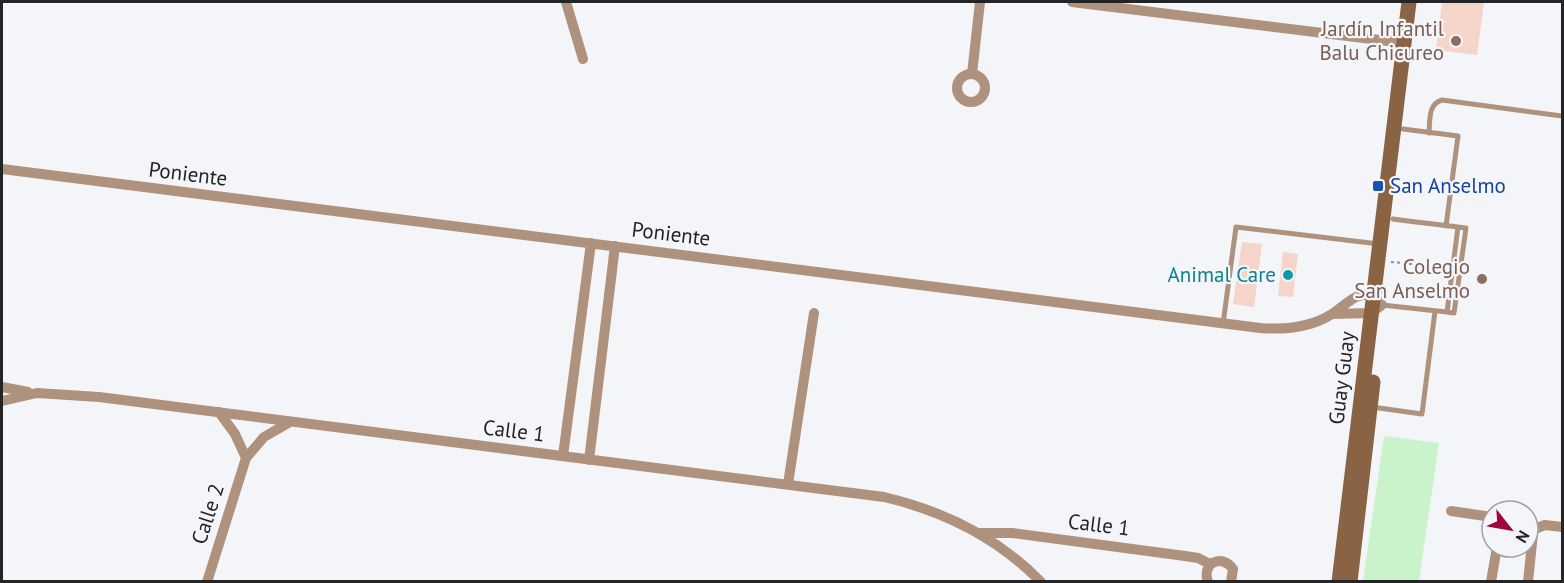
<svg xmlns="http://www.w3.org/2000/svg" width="1564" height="583" viewBox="0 0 1564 583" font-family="'PT Sans',sans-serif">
  <rect width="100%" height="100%" fill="#f3f5f8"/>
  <!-- green -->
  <path fill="#caf2cb" d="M1384 436 1439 443 1419 581H1363Z"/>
  <!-- building -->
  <path fill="#f5d4ca" d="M1442 2H1484L1477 55 1436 50Z
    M1242 242 1262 244 1254 307 1233 304Z
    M1283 252 1298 254 1293 297 1278 296Z"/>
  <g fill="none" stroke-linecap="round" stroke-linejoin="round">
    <!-- path -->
    <path stroke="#8c8e90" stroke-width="2" stroke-dasharray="3 3" stroke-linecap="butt" d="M1391 262 1445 267"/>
    <!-- lane -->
    <path stroke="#ae927d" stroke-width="5" d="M1403 129 1458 136 1446 226
      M1429 133C1430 120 1428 104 1442 100L1562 116
      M1393 219 1400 220C1422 223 1444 225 1466 228L1454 313 1447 312 1458 227
      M1382 305 1447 312
      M1223 324 1236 227 1379 244
      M1372 407 1422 414 1435 311"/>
    <!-- street -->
    <path stroke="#ae927d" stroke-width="10" d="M566 2 583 59
      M1072 2 1404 43
      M972 74 980 2
      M957 88a14 14 0 1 1 28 0a14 14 0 1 1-28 0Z
      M2 169 1260 328C1285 330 1310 328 1332 314 1347 304 1354 293 1373 294L1382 305 1371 313 1332 314
      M2 387 28 392
      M2 401 37 393 99 397 884 497C944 511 997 537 1041 582
      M219 412 235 434 246 458
      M563 456 591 243
      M589 460 615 246
      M788 484 814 313
      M1451 511 1492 517
      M1528 527 1533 533 1528 582
      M1532 530 1545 525 1562 527
      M981 533H1012L1185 556 1198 558 1210 564
      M207 582 246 458 264 437 290 422
      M1208 582C1201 563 1222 553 1233 569L1231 582
      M1491 582 1497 547"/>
    <!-- secondary -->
    <path stroke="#8a6244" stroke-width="15" d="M1339 582 1409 2
      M1350 582 1373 382"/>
  </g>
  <!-- markers -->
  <g fill="#8d6e63" stroke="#f3f5f8" stroke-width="2">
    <circle cx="1456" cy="41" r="6"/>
    <circle cx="1482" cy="279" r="6"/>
  </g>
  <rect fill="#1a4fb4" stroke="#f3f5f8" stroke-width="2" x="1372" y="180" width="12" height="12" rx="3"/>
  <circle fill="#0f9aa8" stroke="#f3f5f8" stroke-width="2" cx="1288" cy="275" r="6"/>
  <g text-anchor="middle" stroke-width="4.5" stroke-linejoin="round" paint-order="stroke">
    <!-- education labels -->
    <g font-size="21" fill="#785e54" stroke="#f3f5f8" text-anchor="end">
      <text x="1444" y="36">Jardín Infantil<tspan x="1444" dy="24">Balu Chicureo</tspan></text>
      <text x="1470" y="274">Colegio<tspan x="1470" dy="24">San Anselmo</tspan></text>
    </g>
    <!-- street labels -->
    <g font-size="21" fill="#232425" stroke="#f3f5f8">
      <text transform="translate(188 174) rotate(7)" y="7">Poniente</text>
      <text transform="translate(671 234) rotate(7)" y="7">Poniente</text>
      <text transform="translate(1342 378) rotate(-83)" y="7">Guay Guay</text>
      <text transform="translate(514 431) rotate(7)" y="7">Calle 1</text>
      <text transform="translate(208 514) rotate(-72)" y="7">Calle 2</text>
      <text transform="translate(1099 525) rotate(7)" y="7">Calle 1</text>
    </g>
    <!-- transit labels -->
    <g font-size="21" fill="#164399" stroke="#f3f5f8" text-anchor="start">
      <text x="1390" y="193">San Anselmo</text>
    </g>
    <!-- culture labels -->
    <g font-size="21" fill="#0d838f" stroke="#f3f5f8" text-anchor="end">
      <text x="1276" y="282">Animal Care</text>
    </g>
  </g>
  <!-- border -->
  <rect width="1564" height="583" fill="none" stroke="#232425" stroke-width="6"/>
  <!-- north arrow -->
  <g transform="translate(1510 529) rotate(121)"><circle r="28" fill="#f3f5f8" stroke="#a0a1a4" stroke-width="1.5"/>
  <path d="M0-4.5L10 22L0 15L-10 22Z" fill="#a2043e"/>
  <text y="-9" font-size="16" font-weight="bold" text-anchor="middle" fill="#232425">N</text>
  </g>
</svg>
